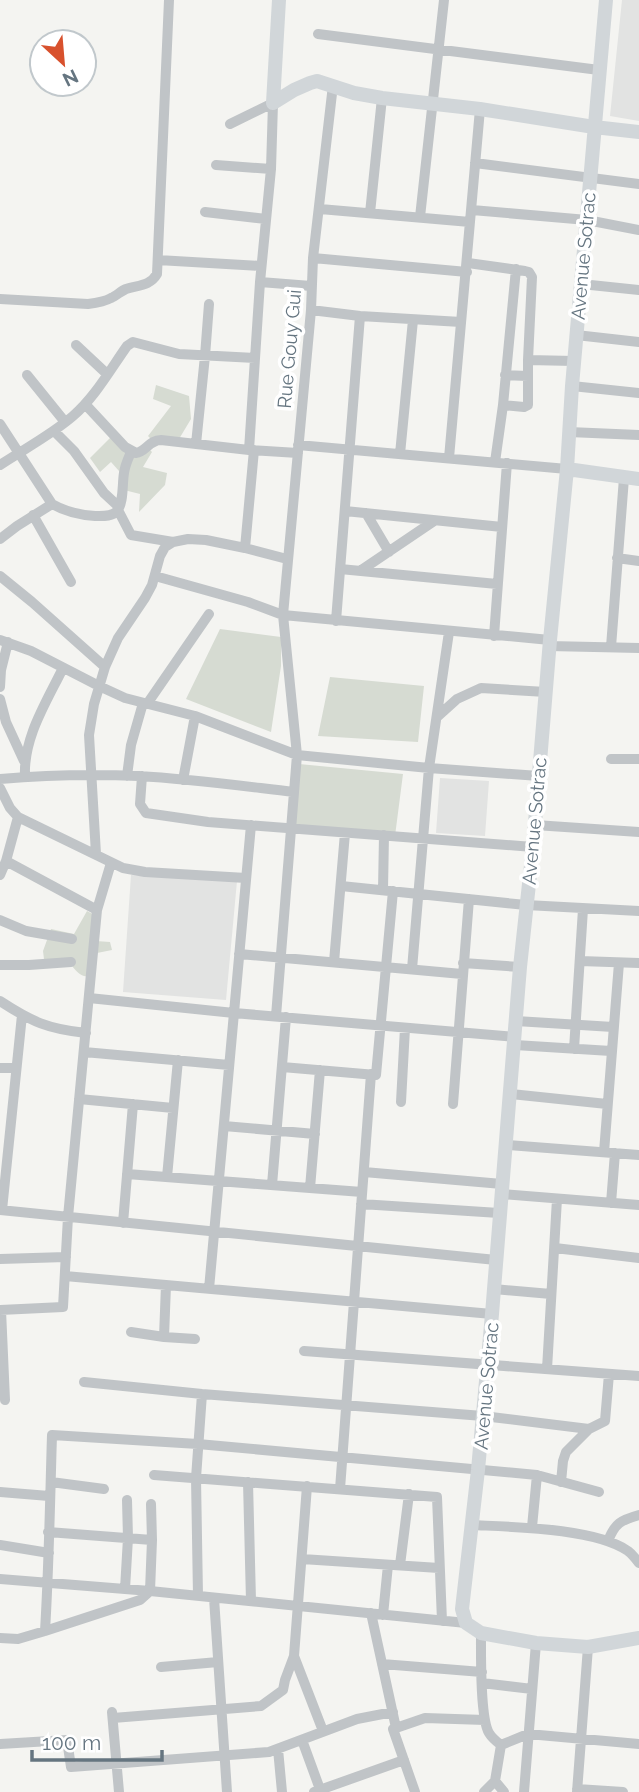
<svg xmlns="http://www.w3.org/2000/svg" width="639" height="1792" viewBox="0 0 639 1792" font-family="Raleway,sans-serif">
  <rect width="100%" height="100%" fill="#f4f4f1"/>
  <!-- built -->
  <path fill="#e2e3e2" d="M622 0H639V121L610 116Z
    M440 778 489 781 485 836 436 833Z
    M131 875 237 881 226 1000 123 992Z"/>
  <!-- green -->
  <path fill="#d6dbd2" d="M156 385 189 396 191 419 176 444 153 441 148 436 171 406 153 399Z
    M111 437 139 452 148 448 152 452 143 467 167 473 165 485 139 512 140 494 124 490 119 471 111 462 100 472 90 458Z
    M220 629 281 637V666L271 732 186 699Z
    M330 677 424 686 418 742 318 736Z
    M299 764 403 774 395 836 295 824Z
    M87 911 98 917 96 941 110 942 112 950 97 953 92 976C82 978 78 973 72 966L45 967 43 951 51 929 74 934Z"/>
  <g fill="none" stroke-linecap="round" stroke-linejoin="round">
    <!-- street -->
    <path stroke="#c0c4c7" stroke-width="10" d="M318 34 599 70
      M230 124 273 103 271 169 260 282 249 450
      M475 163 639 184
      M216 165 271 169
      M320 209 470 222
      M472 210 587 220 639 230
      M205 212 266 219
      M370 213 382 98
      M420 217 444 0
      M313 258 467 272
      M158 260 261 266
      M468 263 525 271 529 272 532 277 528 360V405L524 407 503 405
      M260 282 311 286
      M581 284 639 290
      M0 299 88 304C96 303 104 302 111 298 116 296 121 291 126 289 138 285 150 286 157 274L169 0
      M311 310 360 316 461 322
      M576 335 639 342
      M76 345 107 374
      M528 360 574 361
      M27 375 65 422
      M505 375 528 376
      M572 386 639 393
      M85 404 125 447 136 453C146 452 149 440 161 440L249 450 298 453
      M0 424 52 504C66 512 79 515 95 516 102 516 112 517 117 511 124 503 122 484 124 473 125 465 128 459 131 452
      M54 431 74 451 104 493 119 507
      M569 432 639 435
      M196 444 205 356 209 304
      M298 445 567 469
      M400 454 413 320
      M449 458 480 109
      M495 462 503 405 516 269
      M0 465C24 449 51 435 73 416 95 397 110 370 127 346L133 342 179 354 255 358
      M118 510 131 535 173 542 188 539 206 540 245 548 287 559
      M345 511 502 527
      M366 513 389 552
      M33 515 71 582
      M0 539 17 526 52 504
      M245 548 254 450
      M617 558 639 561
      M340 569 497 584
      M360 571 434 521
      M0 576 32 602 105 667
      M155 576 248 602 283 615 550 640
      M336 621 360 316
      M494 636 507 463
      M0 640 31 651 99 686 125 698 195 716 297 755 429 768 539 776
      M549 646 639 648
      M611 647 624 478
      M0 687 1 670 8 642
      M0 699 6 722 24 761
      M147 704 209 614
      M437 717 457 699 481 688 546 692
      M611 759H639
      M127 776 131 745 143 703
      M142 776 140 804 146 813 208 822 533 847
      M25 777C23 738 46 703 63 668
      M0 779C46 775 93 774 139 776 191 779 242 786 294 792
      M183 780 195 716
      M0 788 10 808 18 817 123 868 145 872 246 878
      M535 825 639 832
      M96 854 89 735 94 704 105 667 118 638 145 598 152 585 160 556 165 547 173 542
      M6 861 97 910
      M0 875 6 861 18 817
      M341 886 526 905 639 911
      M383 890 384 835
      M0 920 26 931 72 939
      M239 954 462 974
      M580 961 639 963
      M334 962 345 833
      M463 963 520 967
      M0 965H29L71 962
      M412 969 429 768 449 632
      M89 998 234 1013 515 1037
      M0 1001C32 1022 48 1029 86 1033
      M276 1016 297 755 283 615 311 310 313 258 333 85
      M516 1021 613 1027
      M515 1045 611 1051
      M574 1049 583 909
      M84 1052 229 1065
      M282 1067 376 1075 393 891
      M0 1068H16
      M511 1094 607 1104
      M79 1099 173 1108
      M401 1102 405 1028
      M453 1104 469 899
      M224 1126 315 1134
      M507 1145 639 1155
      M604 1152 619 963
      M364 1172 502 1184
      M127 1174 362 1192
      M167 1177 178 1060
      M272 1185 286 1017
      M310 1188 320 1070
      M501 1194 639 1205
      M611 1203 615 1153
      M361 1204 499 1213
      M0 1210 496 1260
      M2 1210 22 1015
      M123 1223 133 1104
      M555 1248 639 1258
      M0 1259 66 1257
      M65 1276 492 1314
      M209 1289 251 825
      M494 1289 551 1294
      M0 1310 63 1307 68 1217 97 910 111 863
      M1 1310 5 1400
      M131 1332 164 1337 195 1339
      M164 1337 166 1285
      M304 1351 639 1376
      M547 1369 557 1199
      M84 1382 202 1394 483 1416 589 1429 605 1421 609 1374
      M154 1475 437 1497 442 1621
      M51 1482 104 1489
      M248 1482 251 1601
      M561 1482 563 1461 566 1452 589 1429
      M340 1489 371 1074
      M0 1492 49 1496
      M472 1525C512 1527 595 1528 628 1551 632 1554 636 1559 639 1563
      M532 1527 537 1475
      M48 1532 152 1540
      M608 1541C615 1523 621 1520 639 1515
      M0 1545 49 1553
      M302 1559 439 1568
      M400 1565 409 1494
      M0 1579 150 1591 466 1623
      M125 1589 128 1538 127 1500
      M198 1596 196 1478 202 1394
      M214 1598 227 1792
      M371 1613 396 1728
      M383 1615 388 1565
      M45 1631C49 1566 50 1500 52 1435L198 1444 537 1475 599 1492
      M481 1633C481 1654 480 1718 489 1733 492 1738 497 1742 501 1745
      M0 1638 18 1639 45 1631 140 1600 150 1591 152 1540 151 1504
      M294 1656 323 1731
      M382 1664 482 1672
      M161 1667 218 1662
      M482 1683 532 1689
      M112 1712 119 1792
      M113 1718 261 1706 283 1690 285 1680 294 1656 307 1486
      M302 1740 321 1792
      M0 1744 67 1740 71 1767 269 1752 357 1719 393 1712
      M501 1745 528 1734 639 1744
      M278 1749 282 1792
      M495 1781 504 1792
      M577 1789 623 1792
      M314 1792 404 1760
      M415 1792 393 1729 425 1718 485 1720
      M484 1792 495 1781 501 1745
      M524 1792 536 1643
      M577 1792 588 1647"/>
    <!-- secondary -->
    <path stroke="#d1d6d9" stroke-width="14" d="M606 0 572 386 567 469 550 640 533 847 520 967 492 1314 478 1470 462 1609 466 1623 481 1633 536 1643 588 1647 639 1638
      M273 103 294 90 310 83 317 81 354 93 382 98 480 109 594 127 639 132
      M273 103 279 0
      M567 469 639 479"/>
  </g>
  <g text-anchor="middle" stroke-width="7" stroke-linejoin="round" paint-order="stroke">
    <!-- street labels -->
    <g font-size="19" fill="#657580" stroke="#fff">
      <text transform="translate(583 256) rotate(-85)" y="7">Avenue Sotrac</text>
      <text transform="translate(289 349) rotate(-85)" y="7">Rue Gouy Gui</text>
      <text transform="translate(534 821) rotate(-85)" y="7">Avenue Sotrac</text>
      <text transform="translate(486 1386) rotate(-85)" y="7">Avenue Sotrac</text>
    </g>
  </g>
  <!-- north arrow -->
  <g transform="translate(63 63) rotate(154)"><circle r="33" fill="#ffffff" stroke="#c1c8cc" stroke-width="2"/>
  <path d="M0-5L12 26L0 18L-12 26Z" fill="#d8512d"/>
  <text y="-10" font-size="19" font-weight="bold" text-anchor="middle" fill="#657580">N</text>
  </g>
  <!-- scale -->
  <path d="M32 1750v10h130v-10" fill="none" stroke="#657580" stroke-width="3.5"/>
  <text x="42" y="1750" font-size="21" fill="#657580" stroke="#ffffff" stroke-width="5" paint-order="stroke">100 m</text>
</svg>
